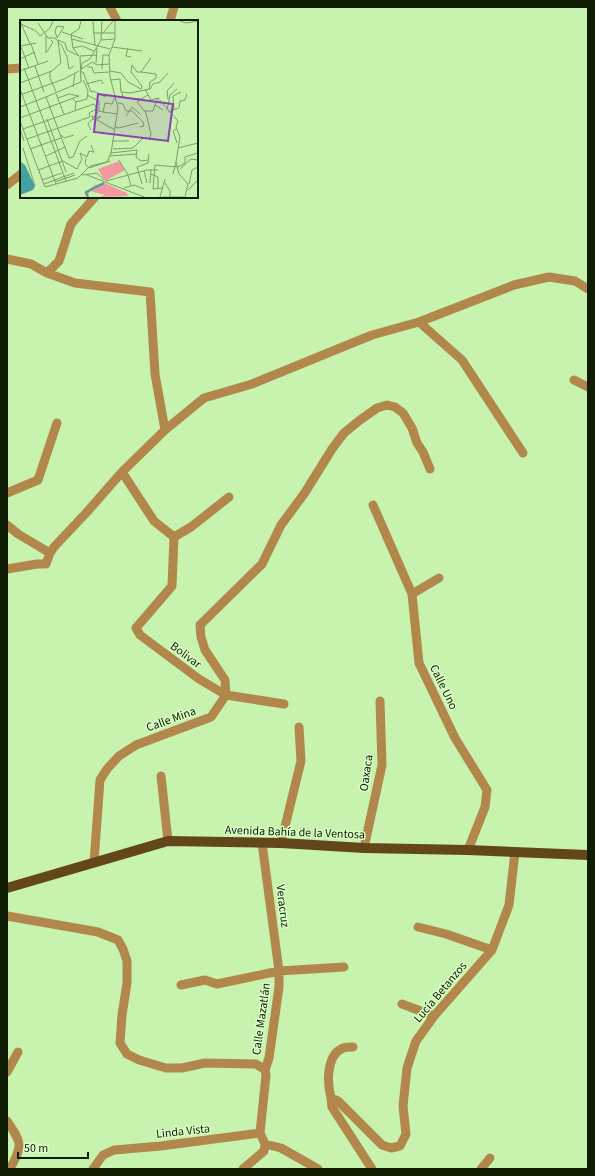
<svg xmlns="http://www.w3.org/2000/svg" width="595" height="1176" viewBox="0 0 595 1176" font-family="'Source Sans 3',sans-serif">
  <rect width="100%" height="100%" fill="#c8f3ae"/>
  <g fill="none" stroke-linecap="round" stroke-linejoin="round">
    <!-- minor -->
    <path stroke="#b2874b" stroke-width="9" d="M110 7 117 21
      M170 21 174 7
      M7 69 21 68
      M7 185 21 174
      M7 259 31 264 47 273 59 261 71 224 95 197
      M47 273 75 283 150 292 155 374 165 430
      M419 322 462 360 523 453
      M574 380 588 387
      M122 472 154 521 174 537
      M7 493 38 480 57 423
      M229 497 191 527 174 537 172 586 136 628 140 635 199 679 226 695 284 704
      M373 505 412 594 419 663 455 738 487 790 485 807 468 850
      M7 525 18 534 50 553 54 547 87 512 122 472 165 430 204 398 252 384 372 335 419 322 514 285 549 277 575 281 588 289
      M7 569 37 564H46L50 553
      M412 594 439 578
      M161 776 168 841
      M262 843 279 971V987L269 1058 265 1070
      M281 843 301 761 299 727
      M364 848 382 765 380 701
      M94 862 100 780 107 769 119 756 136 745 211 717 226 695 225 680 205 650 201 637 200 625 262 564 281 525 304 494 332 449 344 433 360 420 377 408 387 405 395 407 403 413 412 428 417 443 423 452 430 469
      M7 916 98 932 118 940 123 949 127 961V983L122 1015 120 1043 127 1054 139 1060 166 1068H182L205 1063 256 1064 265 1070 266 1075 260 1133 265 1144 264 1151 243 1169
      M418 927 446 934 492 950
      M181 985 205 980 217 984 279 971 344 967
      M402 1004 434 1016
      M7 1072 18 1052
      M331 1098C327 1083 326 1055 343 1048 346 1047 350 1047 353 1047
      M7 1121C22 1143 23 1145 10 1169
      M265 1144 281 1148 318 1169
      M93 1169 103 1155 114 1150 161 1146 260 1133
      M372 1169 332 1107 331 1098 338 1101 382 1145 391 1148 400 1146 406 1134 403 1106 407 1068 416 1041 434 1016 492 950 509 905 515 852
      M481 1169 490 1158"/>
    <!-- major -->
    <path stroke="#63461a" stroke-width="10" d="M7 888 168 841 281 843 364 848 468 850 588 855"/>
  </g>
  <g text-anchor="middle" stroke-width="3" stroke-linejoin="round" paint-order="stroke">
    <!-- street labels -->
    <g font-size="12" fill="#0e1d04" stroke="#dafec6">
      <text transform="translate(186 655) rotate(37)" y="4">Bolivar</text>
      <text transform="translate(444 687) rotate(64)" y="4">Calle Uno</text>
      <text transform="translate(171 719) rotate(-20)" y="4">Calle Mina</text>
      <text transform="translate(366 773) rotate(-82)" y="4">Oaxaca</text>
      <text transform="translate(295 832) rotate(2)" y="4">Avenida Bahía de la Ventosa</text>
      <text transform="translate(283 906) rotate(83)" y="4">Veracruz</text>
      <text transform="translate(440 992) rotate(-50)" y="4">Lucía Betanzos</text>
      <text transform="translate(261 1019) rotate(-82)" y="4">Calle Mazatlán</text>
      <text transform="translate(183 1131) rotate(-6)" y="4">Linda Vista</text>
    </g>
  </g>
  <!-- overview -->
  <g transform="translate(20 20)">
    <rect width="178" height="178" fill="#c8f3ae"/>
    <path d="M99 141 105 150 85 161 78 149ZM84 163 107 173 108 176 80 177 85 175 70 171 67 177 64 173 75 165Z" fill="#f498a0"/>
    <path d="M1 142 5 145 15 166 13 170 0 175Z" fill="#44a3a2"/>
    <path fill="none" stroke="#44a3a2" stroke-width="2" d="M68 177 66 172 84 163"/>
    <path fill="none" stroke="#7e9d6a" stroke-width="1" d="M0 1 10 24M73 1 75 26M160 1 166 3 178 1M18 3 28 18H35L42 26 47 37 49 49 54 46M1 4 16 11 20 16 30 8 33 1M42 12 63 19M73 13H95M83 13 93 1M51 14 53 28 59 36M51 14 59 9 61 1M26 16V33M37 18 44 7 37 6M37 18 35 11 37 6M52 19 90 29M38 20 45 23 47 30 59 36M81 20 95 19M0 24 9 48M11 24 18 44M1 26 16 23M92 27 122 31M53 28 62 26 74 31M108 28 106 36 111 37M27 32 33 22 31 20M60 36 61 62 26 77 49 138 53 137 60 121 67 116M60 36 77 35M0 39 15 32M76 43 77 28M15 46 24 72M67 47H72L74 53 89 52M4 48 46 161M82 49 83 35H89M60 50 72 42 77 45 89 44M61 50 62 43 70 39 81 20 82 1M0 51 28 41M30 51V58L36 72M90 51 101 53 108 62 121 69M60 52H63L71 72M121 52H117L112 45 111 52 122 66 121 69M91 60 100 59 101 72 110 73 130 69 133 64 140 62 148 53M0 63 32 51 41 43 38 21M66 64 81 60 83 64M53 67 55 54M0 69 36 164M125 69 131 80 138 78 158 101 156 107 160 117 156 142 159 154 168 164 165 177M129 69 130 62 136 58V54L121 52 131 38M71 72 73 71 86 77M102 73 103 77 113 79H121L128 75M36 74 44 94M0 75 44 59 59 51M67 75 79 81V91M38 78 49 74 59 76M52 78 56 82 55 90M138 78 135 85 143 90M121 79 117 82 126 93 131 114 129 120M148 79 147 71 154 63M56 82 67 79 68 71 63 60M98 83 103 84 106 91H112L123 102 124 106 120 107M0 87 26 77M147 90 150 75 157 69M154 90 153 76 161 72M124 91H133L135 85M83 92 97 94M148 92 159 88 160 81 165 80 167 74M72 95 73 100 81 96 77 100 95 110M106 96 112 87 120 94M0 98 59 76M27 99 46 152M0 101 25 167 58 158 70 146 87 142 91 133 98 88 90 57 89 35 95 19V1M95 107 99 108 118 103M0 109 4 121M3 109 74 84 78 91 83 92 85 83 92 84 95 77M156 109 153 111 157 123M71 110 68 104 78 92M41 115 44 118 54 115M7 119 70 97 69 93 76 89M93 121H109M3 128 15 166M158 128 178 123M10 129 41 118M93 129 113 128 124 117M91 133 117 130 116 137 121 141 128 140M26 136 45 127M90 136 117 134M66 138 65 144 69 148 90 141M99 140 108 155 111 166M160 149 171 139 178 140M18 150 43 141 57 149 62 139 60 133 67 137 69 131 74 132 71 125M124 151 127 163M131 154 138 157V168M153 154 156 142M62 155 77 153 84 160M67 155 124 177M22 160 42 153M86 161 127 150H138M35 162 55 155M130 163 131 149M145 163 150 171V176M24 164 54 153M122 164 117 147 128 143 129 134M169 164 172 150 178 147M104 168 114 165 124 169M143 168 133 169 135 145 158 147 165 143V137L178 133M168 170 178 160M140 177 145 159M142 177H164"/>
    <path fill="#8e3fb0" fill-opacity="0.15" stroke="#8e3fb0" stroke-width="2" d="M78 74 153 84 148 121 74 112Z"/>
    <rect width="178" height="178" fill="none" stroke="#0e1d04" stroke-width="2"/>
  </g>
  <!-- border -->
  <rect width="595" height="1176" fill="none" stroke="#0e1d04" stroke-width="16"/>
  <!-- scale -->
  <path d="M18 1152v6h70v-6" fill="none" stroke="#0e1d04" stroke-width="2"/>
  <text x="24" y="1152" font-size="12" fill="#0e1d04" stroke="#dafec6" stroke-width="3" paint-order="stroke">50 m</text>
</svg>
